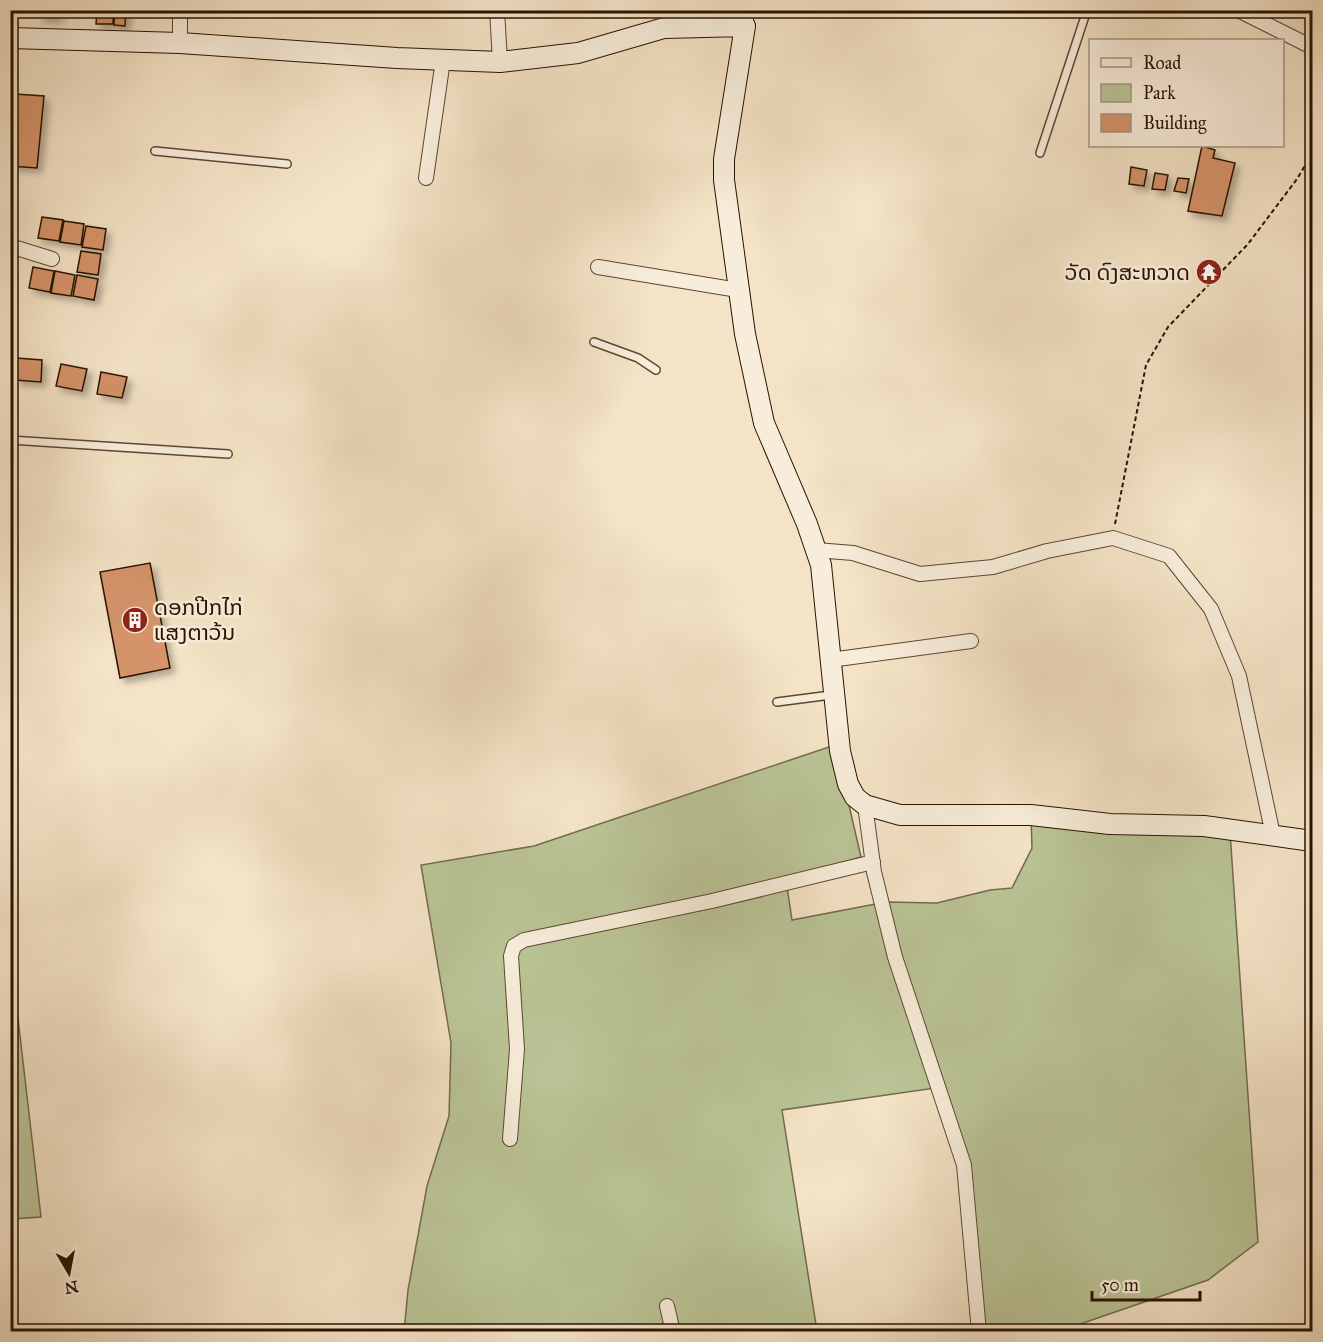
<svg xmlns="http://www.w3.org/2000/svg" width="1323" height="1342" viewBox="0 0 1323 1342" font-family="'IM FELL Great Primer','Noto Sans Lao',serif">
  <defs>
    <filter id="shadow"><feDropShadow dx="5" dy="5" stdDeviation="3" flood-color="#0004"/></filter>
  </defs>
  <rect width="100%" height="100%" fill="#f4e3c6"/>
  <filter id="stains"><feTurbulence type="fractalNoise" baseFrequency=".00333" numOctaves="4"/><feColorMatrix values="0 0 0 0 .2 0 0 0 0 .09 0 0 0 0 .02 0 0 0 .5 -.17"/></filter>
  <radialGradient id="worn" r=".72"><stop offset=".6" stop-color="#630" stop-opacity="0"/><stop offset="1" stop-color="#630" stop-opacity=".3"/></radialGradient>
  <!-- green -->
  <path fill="#bac496" stroke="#726b4c" stroke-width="1.5" d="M835 745 861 857 786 880 792 920 886 902 937 903 990 890 1012 888 1032 848 1031 815 1230 832 1258 1242 1208 1280 1060 1331H977L963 1164 935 1088 782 1110 817 1331 404 1332 408 1290 427 1186 449 1116 451 1043 421 865 534 846Z
    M11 958 41 1217 11 1219H10Z"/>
  <!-- building -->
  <path fill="#d5936b" stroke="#291201" stroke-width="1.5" filter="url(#shadow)" d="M39 10H58V17H39Z
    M97 10H113V24H96Z
    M115 10H126L125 26 114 25Z
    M15 94 44 96 37 168 10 166Z
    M1202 146 1215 150 1213 158 1235 163 1222 216 1188 211Z
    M1131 167 1147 170 1144 186 1129 184Z
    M1155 173 1168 175 1165 190 1152 189Z
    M1178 178 1189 179 1186 193 1174 191Z
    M42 217 63 220 59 241 38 238Z
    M64 221 84 224 81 245 60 242Z
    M86 226 106 229 103 250 82 247Z
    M81 251 101 254 98 275 77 272Z
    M33 267 54 271 50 292 29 288Z
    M55 271 75 275 71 296 51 293Z
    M77 275 98 279 94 300 73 296Z
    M16 358 42 360 41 382 15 380Z
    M61 364 87 369 82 391 56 386Z
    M101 372 127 377 122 398 97 394Z
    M150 563 170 668 120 678 100 572Z"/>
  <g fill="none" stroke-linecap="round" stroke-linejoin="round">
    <!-- lane casing -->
    <g stroke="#5c4632" stroke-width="10">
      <path id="lane" d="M10 58 13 40
        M155 151 287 164
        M1040 153 1087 10
        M594 342 638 358 656 370
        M10 440 228 454
        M777 702 831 695"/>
    </g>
    <!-- street casing -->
    <g stroke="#5c4632" stroke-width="16">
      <path id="street" d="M180 10V43
        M497 10 500 62
        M1238 10 1312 47
        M745 26 747 10
        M426 178 443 60
        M10 246 52 259
        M598 267 738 290
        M816 550 853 553 920 574 993 567 1047 551 1113 538 1169 556 1211 609 1239 676 1273 835
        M830 660 971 641
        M865 805 874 872 895 957 964 1165 979 1332
        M510 1139 517 1049 511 956 514 946 524 940 712 901 873 862
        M667 1306 673 1332"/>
    </g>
    <!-- secondary casing -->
    <g stroke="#291201" stroke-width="22">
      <path id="secondary" d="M10 38 180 43 397 58 500 62 578 53 664 28 745 26 724 159V180L745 334 764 423 807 524 821 565 840 751 848 784 855 797 865 805 900 815H1031L1110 824 1204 826 1312 841"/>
    </g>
    <!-- path -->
    <path stroke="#291201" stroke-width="2" stroke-dasharray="4.5 3" stroke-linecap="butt" d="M1115 524 1146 365 1168 327 1248 244 1297 179 1312 154"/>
    <!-- lane -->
    <use href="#lane" stroke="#f8edda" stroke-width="7"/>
    <!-- street -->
    <use href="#street" stroke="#f8edda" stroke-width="14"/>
    <!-- secondary -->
    <use href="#secondary" stroke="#f8edda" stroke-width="20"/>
  </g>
  <!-- icons -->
  <defs>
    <g id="temple-disc" transform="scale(1.35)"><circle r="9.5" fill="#8f2418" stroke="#f8edda"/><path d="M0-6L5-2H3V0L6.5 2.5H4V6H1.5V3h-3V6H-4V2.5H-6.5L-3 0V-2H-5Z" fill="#fff"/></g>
    <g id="building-disc" transform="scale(1.35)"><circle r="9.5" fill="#8f2418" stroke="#f8edda"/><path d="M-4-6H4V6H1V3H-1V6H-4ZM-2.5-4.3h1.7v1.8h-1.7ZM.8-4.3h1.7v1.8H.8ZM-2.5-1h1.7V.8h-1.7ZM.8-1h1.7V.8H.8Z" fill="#fff"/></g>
  </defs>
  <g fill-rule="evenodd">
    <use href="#temple-disc" x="1209" y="272"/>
    <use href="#building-disc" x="135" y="620"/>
  </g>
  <g text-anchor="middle" stroke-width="5" stroke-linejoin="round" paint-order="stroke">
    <!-- poi labels -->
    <g font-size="22" fill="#291201" stroke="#f8edda" text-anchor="end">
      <text x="1190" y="280">ວັດ ດົງສະຫວາດ</text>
      <text x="154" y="615" text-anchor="start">ດອກປີກໄກ່<tspan x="154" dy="25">ແສງຕາວ້ນ</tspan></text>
    </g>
  </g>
  <!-- margin -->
  <rect width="1323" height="1342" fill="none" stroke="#f4e3c6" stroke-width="36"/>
  <rect x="12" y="12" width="1299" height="1318" fill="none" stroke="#291201" stroke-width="3"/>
  <rect x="18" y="18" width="1287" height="1306" fill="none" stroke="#291201" stroke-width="1.5"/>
  <!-- legend -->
  <rect x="1089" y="39" width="195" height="108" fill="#f8edda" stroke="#a59583" stroke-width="1.5"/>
  <rect x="1101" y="58" width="30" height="9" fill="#f8edda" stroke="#a59583" stroke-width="1.5"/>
  <text x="1143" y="69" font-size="18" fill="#291201">Road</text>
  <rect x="1101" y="84" width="30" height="18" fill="#bac496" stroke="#a59583" stroke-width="1.5"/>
  <text x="1143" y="99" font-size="18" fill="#291201">Park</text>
  <rect x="1101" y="114" width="30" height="18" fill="#d5936b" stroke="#a59583" stroke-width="1.5"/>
  <text x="1143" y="129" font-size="18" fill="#291201">Building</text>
  <!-- north arrow -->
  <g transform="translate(69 1273) rotate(170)" stroke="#f8edda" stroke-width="4.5" paint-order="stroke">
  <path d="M0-4.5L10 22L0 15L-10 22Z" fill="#291201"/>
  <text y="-9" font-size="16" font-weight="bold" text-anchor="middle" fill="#291201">N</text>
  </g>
  <!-- scale -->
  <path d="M1092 1291v9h108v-9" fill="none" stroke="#291201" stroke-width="3"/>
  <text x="1101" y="1291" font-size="18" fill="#291201" stroke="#f8edda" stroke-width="4.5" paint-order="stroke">50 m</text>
  <rect width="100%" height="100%" filter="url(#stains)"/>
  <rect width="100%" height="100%" fill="url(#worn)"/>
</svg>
